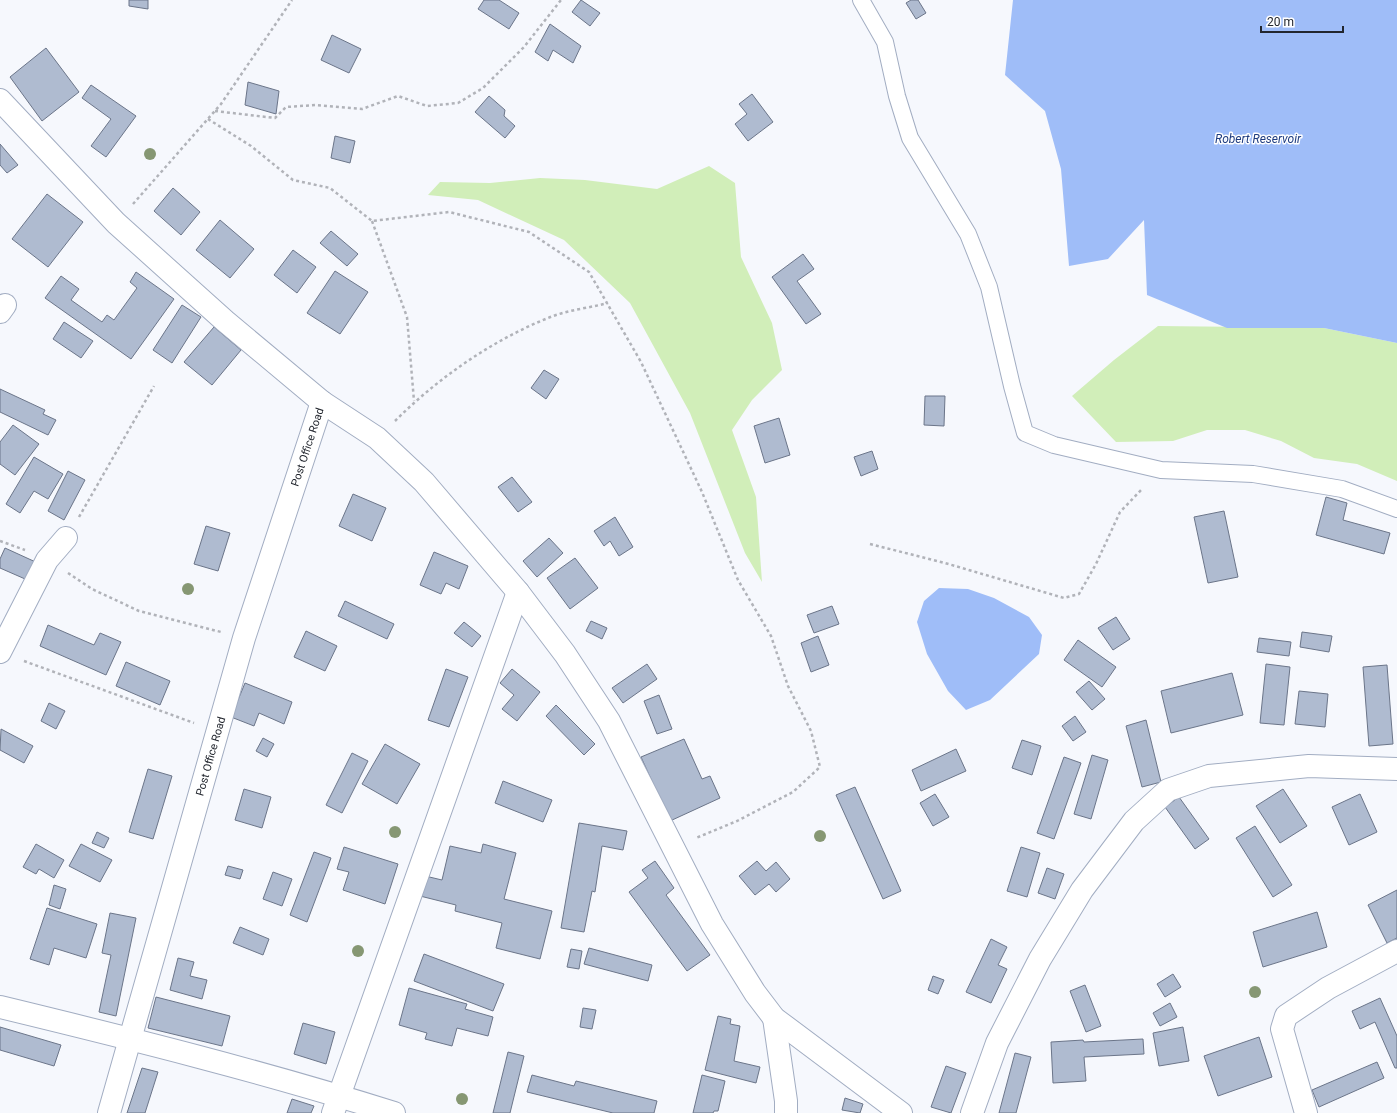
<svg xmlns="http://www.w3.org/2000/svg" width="1397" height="1113" viewBox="0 0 1397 1113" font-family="Roboto,sans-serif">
  <rect width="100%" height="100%" fill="#f6f8fd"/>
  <!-- green -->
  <path fill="#d1eeb9" d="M709 166 735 183 741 257 772 323 782 370 752 400 732 430 756 497 762 582 745 553 690 413 630 303 564 240 478 200 428 195 440 182 490 183 540 178 585 180 657 189Z
    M1158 326 1324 328 1397 343V481L1357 464 1314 458 1281 441 1245 430H1207L1173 441 1116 442 1072 396 1114 360Z"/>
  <!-- water -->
  <path fill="#9fbdf8" d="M1013 0H1397V343L1324 328H1227L1147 295 1144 220 1108 259 1069 266 1061 169 1045 111 1005 75Z
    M939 588 968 589 994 598 1029 617 1042 635 1039 654 990 700 966 710 948 691 927 654 917 622 924 601Z"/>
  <!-- building -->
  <path fill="#afbbd0" stroke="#6b7589" d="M129 0H148V9L129 6Z
    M484 0H499L519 13 509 29 478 9Z
    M581 0 600 13 590 26 572 12Z
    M911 0H918L926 13 916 19 906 3Z
    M550 24 581 46 573 63 553 50 548 61 535 52Z
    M332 35 361 49 349 73 321 60Z
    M46 48 79 92 42 121 10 77Z
    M248 82 279 91 276 114 245 105Z
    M91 85 136 116 106 157 91 146 111 119 82 98Z
    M752 94 773 122 748 141 735 124 747 114 739 104Z
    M489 96 505 110 504 116 515 126 505 138 475 112Z
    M335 136 355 141 350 163 331 158Z
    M0 144 18 165 7 173 0 165Z
    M173 188 200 212 181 235 154 211Z
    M47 194 83 222 48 267 12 239Z
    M220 220 254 249 230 278 196 250Z
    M331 231 358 254 347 266 320 243Z
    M293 250 316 267 297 293 274 275Z
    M803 254 814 269 797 281 821 314 806 324 772 277Z
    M335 271 368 292 340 334 307 313Z
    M136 272 174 299 131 359 45 298 61 276 79 289 71 300 102 322 107 315 114 320 137 288 130 282Z
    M182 305 201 317 172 363 153 350Z
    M64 322 93 341 81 358 53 339Z
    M214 327 241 350 212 385 184 362Z
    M544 370 559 379 546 399 531 388Z
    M0 389 45 410 43 414 56 420 48 435 0 412Z
    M925 396H945L944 426 924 425Z
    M779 418 790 455 765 463 754 426Z
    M13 425 39 444 15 475 0 464V442Z
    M872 451 878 469 861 476 854 457Z
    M34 457 63 474 48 499 34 491 20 513 6 504Z
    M68 471 85 480 64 520 48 511Z
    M512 477 532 502 518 512 498 487Z
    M353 494 386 508 372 541 339 526Z
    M1326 497 1347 503 1343 520 1390 533 1384 554 1316 535Z
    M1224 511 1238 577 1208 583 1194 517Z
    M615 517 633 547 619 556 610 541 604 546 594 531Z
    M206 526 230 533 218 571 194 564Z
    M549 538 563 553 537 577 523 561Z
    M5 548 40 564 32 582 0 568V559Z
    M434 552 468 566 459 589 446 583 441 594 420 585Z
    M575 558 598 588 570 609 547 578Z
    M345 601 394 624 387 639 338 616Z
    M832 606 839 624 814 633 807 615Z
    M1116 617 1130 639 1113 650 1098 628Z
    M591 621 607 628 602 639 586 631Z
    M464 622 481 636 472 647 454 633Z
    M48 625 94 645 100 633 121 642 106 675 40 646Z
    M306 631 337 646 325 671 294 657Z
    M1302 632 1332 636 1329 652 1300 647Z
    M818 636 829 665 811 672 801 643Z
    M1259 638 1291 642 1289 656 1257 652Z
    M1078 640 1116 667 1102 687 1064 660Z
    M126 662 170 681 160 705 116 686Z
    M647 664 657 679 623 703 612 688Z
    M1266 664 1290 667 1284 725 1260 723Z
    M1387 665 1393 744 1369 746 1363 667Z
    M446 669 468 677 449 727 428 720Z
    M512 669 540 692 517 721 502 709 514 695 500 683Z
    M1232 673 1243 715 1171 733 1161 691Z
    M1089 681 1105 699 1092 710 1076 692Z
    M245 683 292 702 284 724 259 713 254 726 231 717Z
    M1299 691 1328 694 1325 727 1295 724Z
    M659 695 672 729 657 734 644 701Z
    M49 703 65 711 56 729 41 721Z
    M556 705 595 744 584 755 546 716Z
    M1075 716 1086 732 1073 741 1062 726Z
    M1146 720 1161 782 1142 787 1126 726Z
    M1 729 33 746 24 763 0 750Z
    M263 738 274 744 267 757 256 751Z
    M684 739 702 779 710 776 720 798 670 821 641 757Z
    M1022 740 1041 746 1032 775 1012 768Z
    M385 744 420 764 397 804 362 784Z
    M956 749 966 771 921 791 912 770Z
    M352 753 368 761 342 813 326 805Z
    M1092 755 1108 760 1091 819 1074 814Z
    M1064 757 1081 763 1054 839 1037 833Z
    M148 769 172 776 153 839 129 832Z
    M503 781 552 800 543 822 495 803Z
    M855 787 901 891 883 899 836 795Z
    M244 789 271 797 262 828 235 820Z
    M1283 789 1307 826 1280 843 1256 806Z
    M935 794 949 817 933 826 920 803Z
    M1360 794 1377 832 1349 845 1332 807Z
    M1179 797 1209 839 1195 849 1165 807Z
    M579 823 627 831 623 850 602 846 595 892 592 891 584 932 561 928Z
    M1255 826 1292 885 1273 897 1236 838Z
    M97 832 109 838 104 848 92 843Z
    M36 844 64 860 54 878 39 869 36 874 23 867Z
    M81 844 112 860 100 882 69 866Z
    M483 844 516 853 504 899 552 911 540 959 496 948 502 923 455 911 456 905 416 895 421 875 442 880 450 846 481 853Z
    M344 847 398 864 385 904 343 890 349 872 337 869Z
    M1021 847 1040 853 1027 897 1007 891Z
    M314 852 331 858 307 922 290 915Z
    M655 861 674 888 666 895 710 955 687 971 629 892 648 878 642 870Z
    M757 861 766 871 776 862 790 879 776 892 769 884 755 895 739 876Z
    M228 866 243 870 240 879 225 875Z
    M1047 868 1064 874 1055 899 1038 893Z
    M273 872 292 879 282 906 263 899Z
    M54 885 66 889 60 909 49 905Z
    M1397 890V938L1387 943 1368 905Z
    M47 908 97 924 86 958 54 948 49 965 30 959Z
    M1317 912 1327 947 1263 967 1253 932Z
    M110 913 136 918 116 1016 99 1012 111 955 102 953Z
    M240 927 269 939 263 955 233 943Z
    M991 939 1007 947 998 965 1007 969 991 1003 966 992Z
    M589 948 652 965 648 981 584 964Z
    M571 949 582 951 579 969 567 967Z
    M424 954 504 984 493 1011 414 981Z
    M178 958 194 962 190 976 207 980 202 999 170 990Z
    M1173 974 1181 987 1165 997 1157 984Z
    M933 976 944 980 938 994 928 990Z
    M1085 985 1101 1026 1086 1032 1070 991Z
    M409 988 467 1004 465 1009 493 1017 488 1036 457 1028 452 1046 425 1039 427 1033 399 1025Z
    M156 997 230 1016 222 1046 148 1028Z
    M1380 998 1397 1036V1068H1395L1375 1022 1360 1029 1352 1011Z
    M1170 1003 1177 1017 1160 1026 1153 1013Z
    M583 1008 596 1010 592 1029 580 1027Z
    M718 1016 731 1019 730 1024 740 1026 734 1061 760 1067 756 1083 705 1070Z
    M303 1023 335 1032 326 1064 294 1054Z
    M0 1027 61 1045 54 1066 0 1050Z
    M1183 1027 1189 1061 1159 1066 1153 1033Z
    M1259 1037 1272 1077 1218 1096 1204 1056Z
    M1143 1039 1144 1054 1084 1057 1086 1081 1053 1083 1051 1042 1083 1040 1084 1042Z
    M508 1052 524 1056 510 1113H493Z
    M1015 1053 1031 1057 1016 1113H999Z
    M1377 1062 1384 1078 1319 1107 1312 1090Z
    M946 1066 966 1073 951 1113 931 1107Z
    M142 1068 158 1072 145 1113H127Z
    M532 1075 574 1086 576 1081 657 1101 654 1113H613L527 1092Z
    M702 1075 725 1081 718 1111H714L713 1113H693Z
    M845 1098 863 1104 860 1113 842 1110Z
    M292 1099 314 1106 311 1113H287Z"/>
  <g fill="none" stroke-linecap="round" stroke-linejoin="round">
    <!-- service casing -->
    <g stroke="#a2adc2" stroke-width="18">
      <path id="service" d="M861 0 885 42 897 96 910 138 968 234 989 287 1012 386 1025 433 1054 445 1161 470 1253 474 1342 489 1397 509"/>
    </g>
    <!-- minor casing -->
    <g stroke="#a2adc2" stroke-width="24">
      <g id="minor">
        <path d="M0 100 116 223 225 321 322 402 377 438 424 482 518 592 565 654 609 721 712 924 755 993 774 1018 901 1113"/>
        <path d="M0 312 5 305"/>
        <path d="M0 652 47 560 66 538"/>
        <path d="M0 1007C132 1039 264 1072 394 1113"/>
        <path d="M774 1018 786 1101V1113"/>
        <path id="s1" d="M109 1113 244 638 322 402"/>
        <path d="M333 1113 518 592"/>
        <path d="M972 1113 997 1043 1040 959 1082 890 1134 821 1168 790 1209 776 1309 766 1397 769"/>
        <path d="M1306 1113 1282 1029 1286 1016 1328 988 1397 951"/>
      </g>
    </g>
    <!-- path -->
    <path stroke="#b1b3b9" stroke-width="2.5" stroke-dasharray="3 3" stroke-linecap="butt" d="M215 111 275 118 286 107 316 105 362 109 398 96 427 106 458 103 483 88 524 47 561 0
      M208 119 251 146 293 180 330 188 372 221 449 212 529 232 589 272 641 362 702 492 738 580 771 636 788 686 811 731 820 767 793 792 737 821 696 838
      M133 204 221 104 292 0
      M372 221 407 317 414 401
      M395 421C438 378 491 341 548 318 567 310 589 308 608 303
      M79 517 154 386
      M0 541 25 550
      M870 544 945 563 1064 598 1079 594 1096 564 1120 512 1142 489
      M68 573 92 589 139 611 221 632
      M24 661 194 723"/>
    <!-- service -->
    <use href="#service" stroke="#fff" stroke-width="16"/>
    <!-- minor -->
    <use href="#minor" stroke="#fff" stroke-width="22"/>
  </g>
  <!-- trees -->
  <g fill="#869773">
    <circle cx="150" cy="154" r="6"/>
    <circle cx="188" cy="589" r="6"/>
    <circle cx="395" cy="832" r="6"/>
    <circle cx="820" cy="836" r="6"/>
    <circle cx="358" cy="951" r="6"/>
    <circle cx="1255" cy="992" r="6"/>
    <circle cx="462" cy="1099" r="6"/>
  </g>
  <g text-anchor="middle" stroke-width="3" stroke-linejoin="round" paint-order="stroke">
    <!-- street labels -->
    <g font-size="11" fill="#22262e" stroke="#fff">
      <text dy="4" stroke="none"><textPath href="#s1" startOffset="695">Post Office Road</textPath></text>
      <text dy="4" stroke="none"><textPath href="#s1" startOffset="371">Post Office Road</textPath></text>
    </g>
    <!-- water labels -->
    <g font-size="12" font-style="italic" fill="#1e3c80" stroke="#fff">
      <text x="1258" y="143">Robert Reservoir</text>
    </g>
  </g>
  <!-- scale -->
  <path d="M1261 26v6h82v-6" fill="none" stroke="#22262e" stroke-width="2"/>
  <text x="1267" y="26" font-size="12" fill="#22262e" stroke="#ffffff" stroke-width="3" paint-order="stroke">20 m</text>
</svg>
